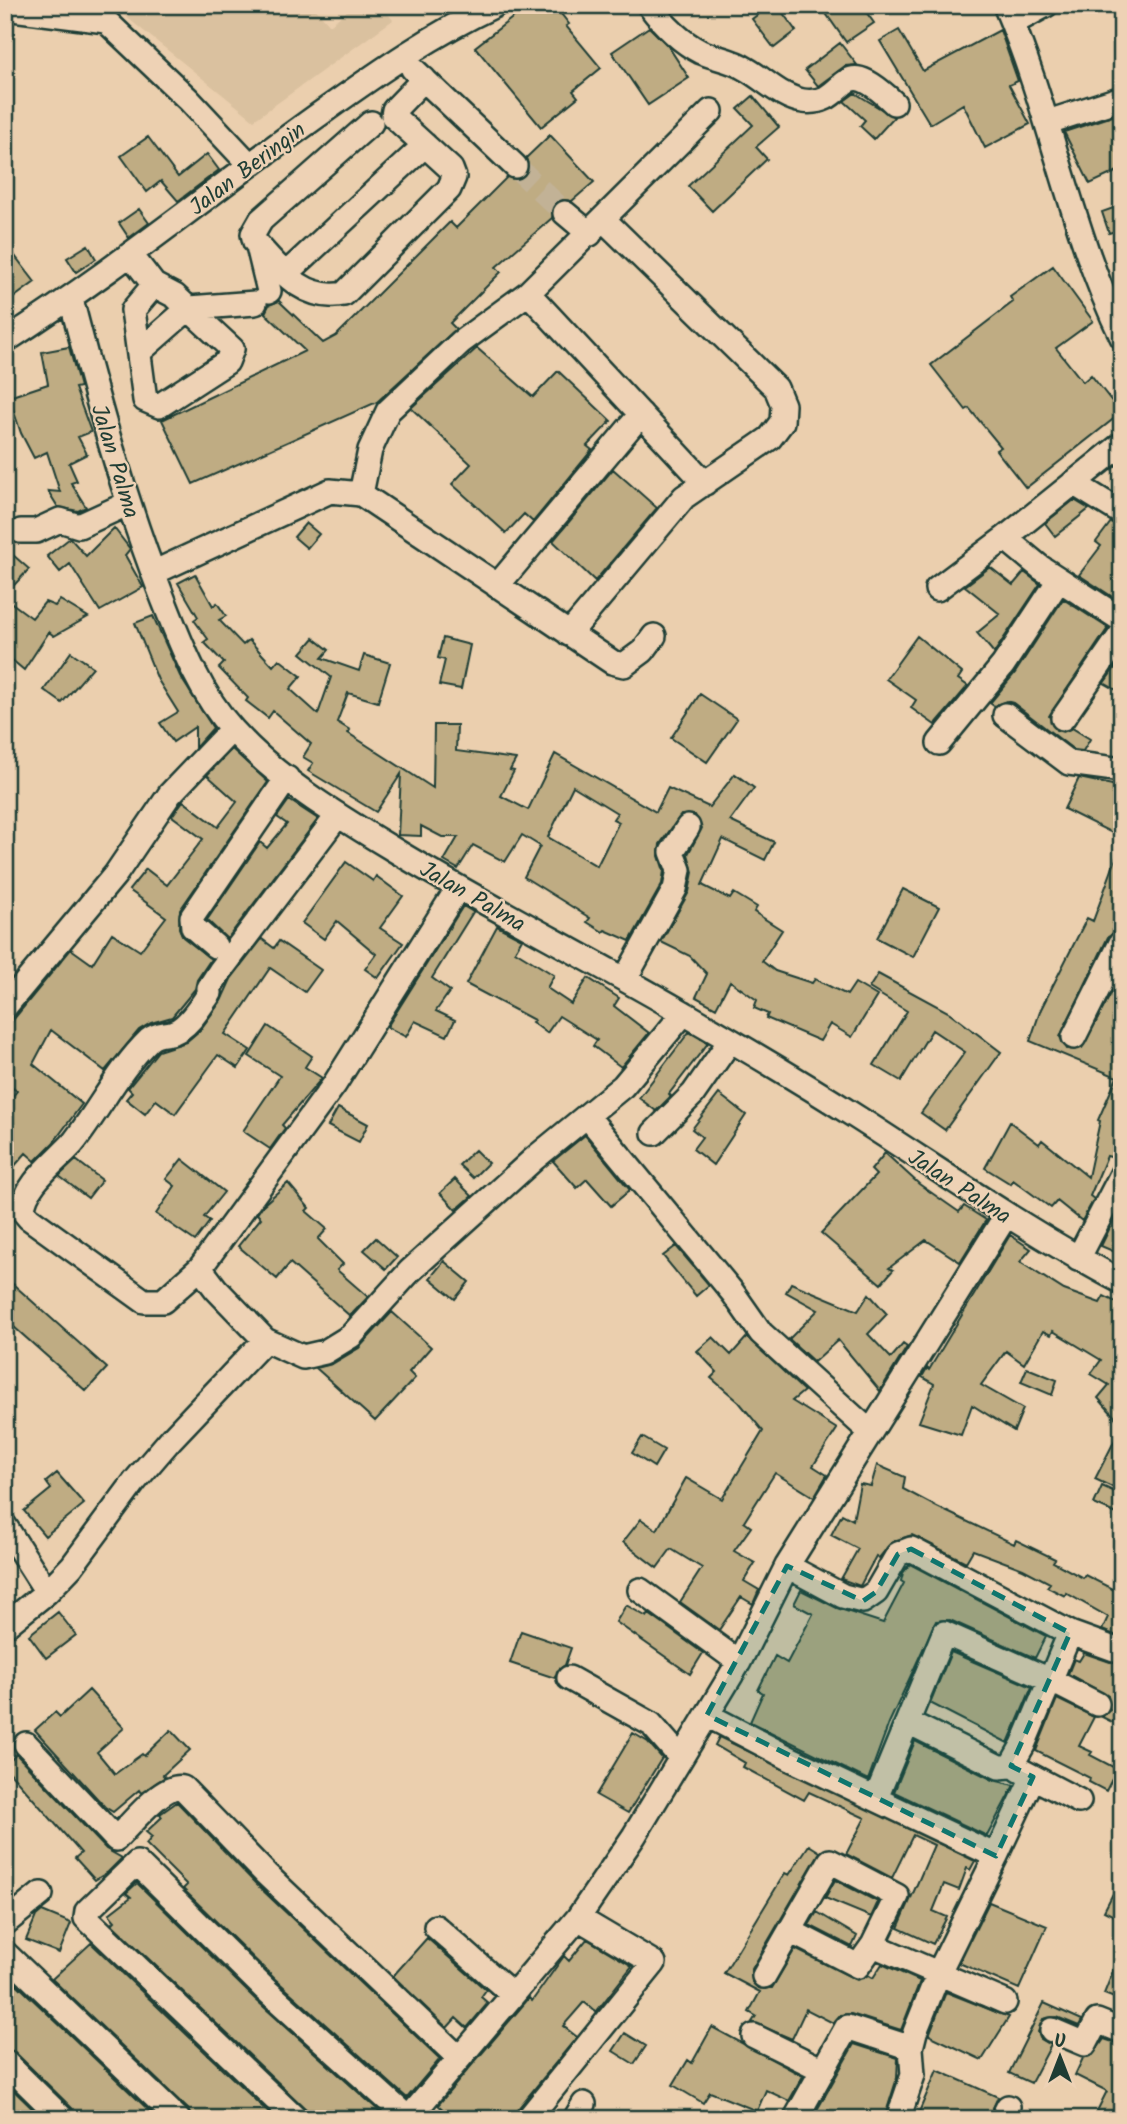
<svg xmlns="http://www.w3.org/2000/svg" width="1127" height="2124" viewBox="0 0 1127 2124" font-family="Kalam,sans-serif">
  <rect width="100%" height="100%" fill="#ebcfae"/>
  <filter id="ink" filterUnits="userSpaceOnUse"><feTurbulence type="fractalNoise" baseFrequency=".0143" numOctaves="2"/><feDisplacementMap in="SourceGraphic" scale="14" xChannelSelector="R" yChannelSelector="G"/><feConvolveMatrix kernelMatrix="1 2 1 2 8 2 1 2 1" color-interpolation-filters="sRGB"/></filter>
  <g filter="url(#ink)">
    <!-- built -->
    <path fill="#dac19f" d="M119 5H312L330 25 354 5H380L393 20 254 120 119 11Z"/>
    <!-- building -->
    <path fill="#bfac83" stroke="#1f3d34" stroke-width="2" fill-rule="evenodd" d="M529 5H554L569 24 566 26 601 68 573 91 578 97 541 127 475 47Z
      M770 5H777L796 31 774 48 752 19Z
      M820 5H861L874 23 846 42Z
      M649 27 668 46 689 78 648 105 612 52Z
      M899 30 923 71 1000 30 1018 81 1009 85 1030 124 985 148 963 104 930 124 880 41Z
      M840 43 857 65 845 66 818 86 805 70Z
      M855 93 894 117 874 139 860 126 865 120 844 101Z
      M753 96 779 127 756 147 767 159 712 211 688 186 753 125 738 109Z
      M1122 113V169L1090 184 1064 132Z
      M550 135 594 182 572 201 561 200 555 204 552 218 496 267 501 272 450 323 456 329 377 402 193 484 162 420 305 351 265 313 269 305 279 301 323 343 336 336 450 222 456 228 507 177 518 180 525 176 529 169 526 158Z
      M148 137 178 177 207 154 219 170 178 201 161 181 147 192 121 156Z
      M1122 205V229L1109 233 1102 212Z
      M139 209 149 223 129 238 119 223Z
      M5 243 35 282 5 304Z
      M88 245 96 259 76 272 67 258Z
      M1053 266 1093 321 1056 348 1083 382 1091 375 1121 413 1026 488 996 450 1001 447 969 408 966 410 931 365 1013 302 1010 297Z
      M69 347 80 387 75 388 91 432 78 437 87 454 69 463 77 481 71 483 86 507 78 511 58 507 48 491 60 492 47 452 34 458 21 433 9 397 48 384 42 352Z
      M477 348 533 397 558 371 611 421 587 446 592 450 533 522 524 514 506 533 452 484 471 464 411 408Z
      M613 469 657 508 595 581 553 541Z
      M1074 500 1089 509 1055 536 1045 523Z
      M1111 522 1122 527V603L1079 575 1101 546 1096 542Z
      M306 523 319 534 307 548 294 537Z
      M114 528 130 549 125 555 143 587 100 611 70 564 60 572 47 556 70 538 86 556Z
      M5 548 29 569 5 595Z
      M990 567 1013 585 1024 572 1040 584 994 653 977 633 1000 614 965 586Z
      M195 574 213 606 217 603 226 616 219 620 243 645 249 640 273 666 279 659 301 676 290 689 318 714 331 677 301 653 314 638 329 650 322 658 359 671 364 655 390 663 378 702 348 693 337 722 350 730 348 733 433 788 434 725H457L456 751 516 759 510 770 514 771 501 796 528 810 555 754 656 812 668 788 709 807 735 774 754 788 730 821 774 842 765 860 723 839 702 885 730 899 734 893 757 907 754 912 782 930 762 961 775 971 812 983 815 979 847 995 855 983 877 996 852 1037 830 1024 820 1041 766 1018 768 1014 754 1008 757 1000 730 981 716 1008 696 997 707 974 690 956 661 942 689 892 693 872 688 854 702 828 695 815H681L660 844 659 856 664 871 662 884 630 941 605 930 603 932 587 922 590 918 524 877 540 846 522 835 505 862 473 845 458 869 444 861 458 837H442L421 826V836L398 835 401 774 376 812 308 771 313 763 303 757 311 744 273 711 268 718 246 701 248 698 219 668 224 663 204 642 208 639 194 620 198 617 178 583ZM573 786 617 813 613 819 619 822 597 866 548 837Z
      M5 598 32 618 45 602 55 606 60 600 88 617 54 636 49 632 24 670 5 654Z
      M1063 599 1108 628 1049 716 1056 730 1063 732 1072 728 1090 739 1083 751 1074 750 1013 703 1006 701 994 706 990 703 1015 673Z
      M153 616 180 676 213 728 195 748V727L173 742 160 723 178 712 158 680 135 623Z
      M917 636 962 673 958 679 968 686 935 725 911 708 916 700 886 679Z
      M443 638 470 645 461 689 439 685 445 660 438 658Z
      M71 652 93 667 62 703 44 690Z
      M1122 658V693L1104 683Z
      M700 694 737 719 707 762 671 738Z
      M232 749 268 782 180 910 179 928 183 937 211 959 197 980 195 989 172 1017 151 1023 139 1030 105 1071 51 1030 33 1064 82 1104 53 1143 35 1161 26 1153 5 1177V1105L17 1091 5 1083V1035L13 1020 71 949 92 964 112 933 140 951 166 917 129 890 146 869 167 885 203 839 172 816 183 801 218 827 237 802 207 775Z
      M1079 778 1122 787V838L1064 809Z
      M289 800 318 819 227 939 207 920 260 842 267 848 287 824 277 817Z
      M1120 848 1122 929 1108 937 1060 1037 1067 1049 1082 1048 1122 973V1119L1116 1133 1122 1135V1160L1107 1156 1090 1196 1094 1199 1082 1221 1057 1201 1051 1208 1013 1180 1011 1184 985 1168 1010 1122 1039 1144 1042 1140 1088 1177 1100 1121 1098 1120 1117 1077 1030 1041 1041 1009 1087 918 1093 921Z
      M346 862 373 881 376 876 403 896 380 928 403 943 378 978 365 969 376 954 337 921 324 939 302 923Z
      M903 889 939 907 913 957 877 938Z
      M463 906 473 912 432 978 450 991 436 1011 455 1020 447 1036 415 1021 406 1037 387 1027Z
      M497 926 522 939 515 951 554 975 547 988 571 1004 588 978 619 998 614 1006 649 1033 621 1067 593 1046 597 1040 559 1016 547 1033 532 1022 534 1020 466 984Z
      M262 939 274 948 279 941 321 970 305 992 270 968 225 1034 250 1050 238 1068 218 1055 175 1114 156 1100 145 1114 126 1099 132 1092 128 1088 158 1051 186 1042 200 1030 221 1001 231 979Z
      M878 974 950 1013 1001 1052 945 1130 921 1113 965 1052 932 1030 901 1081 874 1065 907 1011 869 988Z
      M268 1026 312 1056 305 1067 322 1078 282 1125 285 1128 270 1149 243 1131 280 1076 249 1056Z
      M689 1032 708 1043 669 1094 671 1096 656 1111 639 1098Z
      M719 1094 746 1115 713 1165 693 1149 702 1137 692 1129Z
      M338 1108 368 1124 359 1142 328 1126Z
      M585 1135 630 1190 611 1206 587 1179 577 1188 553 1161Z
      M475 1150 488 1163 473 1178 459 1165Z
      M885 1153 919 1184 959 1212 964 1206 986 1220 960 1262 926 1240 889 1268 893 1270 881 1284 821 1233 876 1175 871 1170Z
      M182 1159 224 1192 204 1217 210 1221 195 1241 156 1214 175 1186 166 1179Z
      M76 1160 102 1180 88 1198 59 1176Z
      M455 1179 472 1196 456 1210 440 1193Z
      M288 1183 309 1208 306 1211 327 1229 318 1239 343 1264 337 1270 368 1297 350 1316 290 1263 277 1279 238 1246 261 1218 257 1214 263 1205Z
      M1117 1213 1122 1216V1255L1101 1246Z
      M1010 1235 1031 1249 1020 1262 1064 1290 1100 1303 1104 1296 1122 1305V1425L1098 1398 1109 1385 1091 1374 1101 1360 1053 1331 1051 1335 1043 1331 1024 1364 1006 1351 981 1385 1023 1409 1014 1431 972 1405 961 1435 919 1422 934 1384 922 1377 927 1368 929 1370Z
      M376 1238 397 1257 386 1269 364 1250Z
      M676 1246 709 1285 696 1296 663 1256Z
      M444 1261 469 1282 455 1299 430 1278Z
      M5 1277 107 1368 86 1391 5 1319Z
      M791 1283 858 1311 869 1294 887 1314 868 1334 891 1358 903 1344 907 1347 880 1391 838 1340 814 1362 789 1339 818 1310 786 1292Z
      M392 1312 431 1347 409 1372 415 1378 375 1421 316 1368 332 1364 359 1348Z
      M713 1337 731 1355 747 1337 804 1391 792 1401 837 1429 813 1466 827 1475 814 1497 775 1473 744 1522 751 1527 734 1551 755 1563 744 1581 759 1590 753 1604 741 1597 719 1630 680 1602 702 1568 671 1549 657 1568 623 1542 641 1519 657 1530 686 1478 722 1499 763 1431 739 1402 711 1378 717 1372 697 1351Z
      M1027 1368 1057 1380 1052 1395 1021 1382Z
      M1122 1426V1472L1114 1488 1095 1479Z
      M642 1437 664 1450 654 1467 632 1453Z
      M877 1465 905 1477 903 1489 937 1507 1014 1544 1016 1540 1055 1559 1053 1562 1083 1578 1085 1575 1120 1593 1122 1590V1638L1102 1630 1108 1617 1066 1593 1065 1596 1047 1587 1050 1583 1023 1569 973 1550 966 1562 912 1535 893 1541 879 1558 876 1556 860 1586 841 1579 858 1549 831 1535 842 1514 853 1520 860 1484 871 1486Z
      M57 1473 84 1504 45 1536 24 1511 51 1489 46 1482Z
      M1102 1486 1122 1495 1117 1514 1094 1504Z
      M910 1564 1046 1636 1035 1658 950 1620 936 1621 889 1723 868 1780 750 1722 763 1693 758 1690 775 1656 787 1663 813 1614 794 1604 801 1590 837 1608 883 1623 904 1583 901 1581 903 1573Z
      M626 1605 647 1617 649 1614 703 1653 690 1674 616 1622Z
      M58 1612 76 1635 46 1658 29 1635Z
      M521 1631 571 1648 565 1665 557 1671 555 1678 510 1663Z
      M951 1652 1032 1687 1008 1743 930 1703Z
      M1084 1653 1110 1662 1122 1660V1727L1102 1717 1110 1710 1108 1696 1068 1674 1074 1659 1079 1661Z
      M89 1690 124 1728 97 1752 115 1774 142 1754 144 1756 171 1730 190 1750 163 1775 165 1777 141 1793 139 1790 113 1812 105 1807 35 1730 55 1712 60 1717Z
      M1057 1699 1094 1717 1079 1746 1092 1752 1090 1755 1117 1769 1106 1791 1089 1782 1090 1778 1036 1751Z
      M633 1733 648 1742 662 1758 628 1813 596 1795Z
      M719 1737 975 1861 970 1870 967 1868 959 1890 944 1884 933 1911 947 1917 933 1944 898 1928 934 1845 913 1835 892 1878 846 1854 865 1818 809 1792 804 1800 743 1767 745 1763 715 1745Z
      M915 1741 993 1780 1014 1785 987 1836 894 1792Z
      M16 1754 106 1849 122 1858 108 1872 95 1880 75 1858 81 1853 5 1767Z
      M177 1802 256 1884 440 2059 407 2098 275 1979 183 1889 187 1885 146 1844 152 1837 146 1832 162 1817 160 1814Z
      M809 1845 820 1852 752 1969V1982L758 1988H772L795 1949 857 1980 868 1975 873 1978 882 1964 920 1981 901 2030 851 2014 840 2015 833 2023 806 2009 792 2039 752 2022 756 2016 749 2012 760 1992 724 1973 785 1873 789 1875Z
      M1122 1876V1920L1104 1911Z
      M835 1880 878 1902 871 1917 825 1898Z
      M137 1883 255 1999 388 2119H310L306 2109 112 1924 115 1921 109 1914 131 1897 126 1893Z
      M989 1902 1047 1926 1019 1989 959 1963Z
      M42 1911 71 1923 59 1953 26 1940 36 1916Z
      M817 1912 857 1936 852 1947 809 1925Z
      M427 1938 486 1990 481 1997 488 2003 467 2028 456 2018 447 2028 393 1976Z
      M587 1939 632 1966 596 2012 584 2002 563 2026 577 2037 517 2110 514 2119H454L438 2105 529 1998 532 2001 564 1956 569 1961Z
      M91 1943 275 2119H192L188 2109 52 1979Z
      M1121 1951 1122 1952V2001L1104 1994Z
      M5 1973 158 2119H77L73 2109 15 2052 5 2048Z
      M946 1992 1009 2017 982 2060 929 2035Z
      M1044 2003 1082 2020 1079 2026 1057 2017 1043 2019 1038 2032 1041 2039 1051 2045 1031 2083 1009 2073Z
      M712 2027 803 2076 789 2101 766 2090 757 2111 710 2092 703 2103 673 2085 688 2060 692 2063Z
      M625 2033 646 2046 634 2064 613 2051Z
      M1104 2039 1122 2045V2119H1113L1097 2111 1107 2091 1075 2075 1083 2058 1093 2055Z
      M854 2044 898 2058 897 2078 884 2119H812Z
      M937 2070 998 2097 988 2119H916Z
      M5 2082 43 2119H5Z"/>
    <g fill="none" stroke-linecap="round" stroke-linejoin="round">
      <!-- minor-tunnel -->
      <path stroke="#c2b296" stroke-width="23" stroke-dasharray="23 11" stroke-linecap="butt" d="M515 166 565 213"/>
      <!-- minor casing -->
      <g stroke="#1f3d34" stroke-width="28">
        <path id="minor" d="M98 5 106 21 189 100 249 164
          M649 5C663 24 679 41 701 52 715 58 733 60 746 69 764 79 782 98 803 101 851 107 835 46 894 103
          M1005 5C1051 113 1071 232 1122 337
          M5 8 106 21
          M1013 23 1046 5
          M413 69 515 166
          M1048 122 1122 98
          M371 123 261 220 253 234 255 242C280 269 303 302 344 294L449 189 454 177 451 169 393 116 394 110 424 79
          M565 213 590 234
          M258 246 269 291
          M131 255 154 285 175 296 232 349 227 362 159 406 145 400 133 310 154 285
          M286 274 425 145
          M71 299C97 400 124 499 162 596 180 642 199 693 233 730 277 779 335 814 391 848 486 906 586 956 682 1012 741 1046 800 1081 858 1118 947 1175 1028 1232 1122 1282
          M5 341C116 270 217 187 324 111 379 72 433 34 495 5
          M139 352 189 308 255 303
          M1122 444 1005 538 1040 567 1122 620
          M705 483 528 293 711 111
          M1073 483 1122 513
          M361 494 370 450 388 411 461 342 528 293
          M21 531H36L60 520 79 526 127 504
          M153 573 330 491 361 494 612 662 624 665 643 651 654 636
          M497 586 641 414
          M937 589 1005 538
          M569 634 684 497 770 438 782 422 783 405 776 388 604 220
          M1005 715 1069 763 1122 770
          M1063 718 1122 633
          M939 743 1003 665 1059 580
          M458 888 334 1085 200 1268 216 1289 265 1340 303 1357 325 1352 351 1336 410 1271 535 1158 623 1086 684 1013
          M215 946 193 927 192 917 287 778
          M625 979 675 889 679 870 672 852 688 827
          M5 1007 115 875 170 794 232 729
          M1074 1037 1121 943
          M587 1116 733 1293 761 1333 869 1431
          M654 1133 693 1094 730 1041
          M1078 1259 1122 1174
          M200 1268 163 1301H144L29 1218 23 1211C23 1185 57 1161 73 1143 99 1110 119 1069 149 1040 157 1033 166 1035 174 1032 189 1027 201 1005 210 993L209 988 220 971 338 815
          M5 1526 47 1592
          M787 1566 843 1596 863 1601 876 1592 898 1554 911 1549 1070 1633 1023 1745 1011 1766 999 1767 908 1722
          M640 1590 739 1662
          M5 1626 47 1592 72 1566 135 1481 171 1439 265 1340
          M1070 1633 1114 1649
          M569 1678 651 1724 680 1757
          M707 1715 791 1759 996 1856 939 1972 915 2032 911 2048 913 2075 898 2119
          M26 1744 116 1839C130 1825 164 1782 183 1788L266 1874 459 2058
          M1020 1770 1079 1801
          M876 1798 944 1633 1050 1680 1097 1704
          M996 1856 1033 1777
          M5 1923 41 1894
          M436 1927 513 1995
          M873 1945 1005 2002
          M5 1953 178 2119
          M764 1976 830 1861 897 1896 873 1945 858 1966 792 1932
          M1052 2030 1085 2044 1097 2021 1122 2031
          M754 2036 823 2070
          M5 2062 63 2119
          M797 2116 847 2027 911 2048
          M296 2119 86 1918 87 1911 137 1863 265 1989 408 2118
          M408 2119 578 1918 634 1836 739 1662 787 1566 1005 1217
          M528 2119 654 1963 578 1918
          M575 2119 584 2104
          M1002 2119 1008 2107"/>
      </g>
      <!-- minor -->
      <use href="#minor" stroke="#eed2b5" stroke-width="23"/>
    </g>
  </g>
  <!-- marked area -->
  <path fill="#0f766e" fill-opacity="0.2" stroke="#0f766e" stroke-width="5" stroke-dasharray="14 9" stroke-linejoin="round" d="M911 1549 1070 1633 1011 1766 1033 1777 996 1856 707 1715 787 1566 863 1601 876 1592 898 1554Z"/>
  <g text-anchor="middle" stroke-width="5" stroke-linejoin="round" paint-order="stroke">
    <!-- street labels -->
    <g font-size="23" fill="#1f3d34" stroke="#eed2b5">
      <text transform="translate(247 168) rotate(-37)" y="8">Jalan Beringin</text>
      <text transform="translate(116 461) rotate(73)" y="8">Jalan Palma</text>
      <text transform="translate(473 896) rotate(30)" y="8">Jalan Palma</text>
      <text transform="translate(960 1186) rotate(33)" y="8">Jalan Palma</text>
    </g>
  </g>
  <!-- margin -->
  <rect width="1127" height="2124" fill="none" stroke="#eed2b5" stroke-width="28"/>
  <rect x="14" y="14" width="1099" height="2096" fill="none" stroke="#1f3d34" stroke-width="2.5" filter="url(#ink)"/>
  <!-- north arrow -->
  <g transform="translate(1060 2057)" stroke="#eed2b5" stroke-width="5" paint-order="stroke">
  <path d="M0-5L12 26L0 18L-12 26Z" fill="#1f3d34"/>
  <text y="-10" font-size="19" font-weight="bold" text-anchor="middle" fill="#1f3d34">U</text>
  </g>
</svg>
